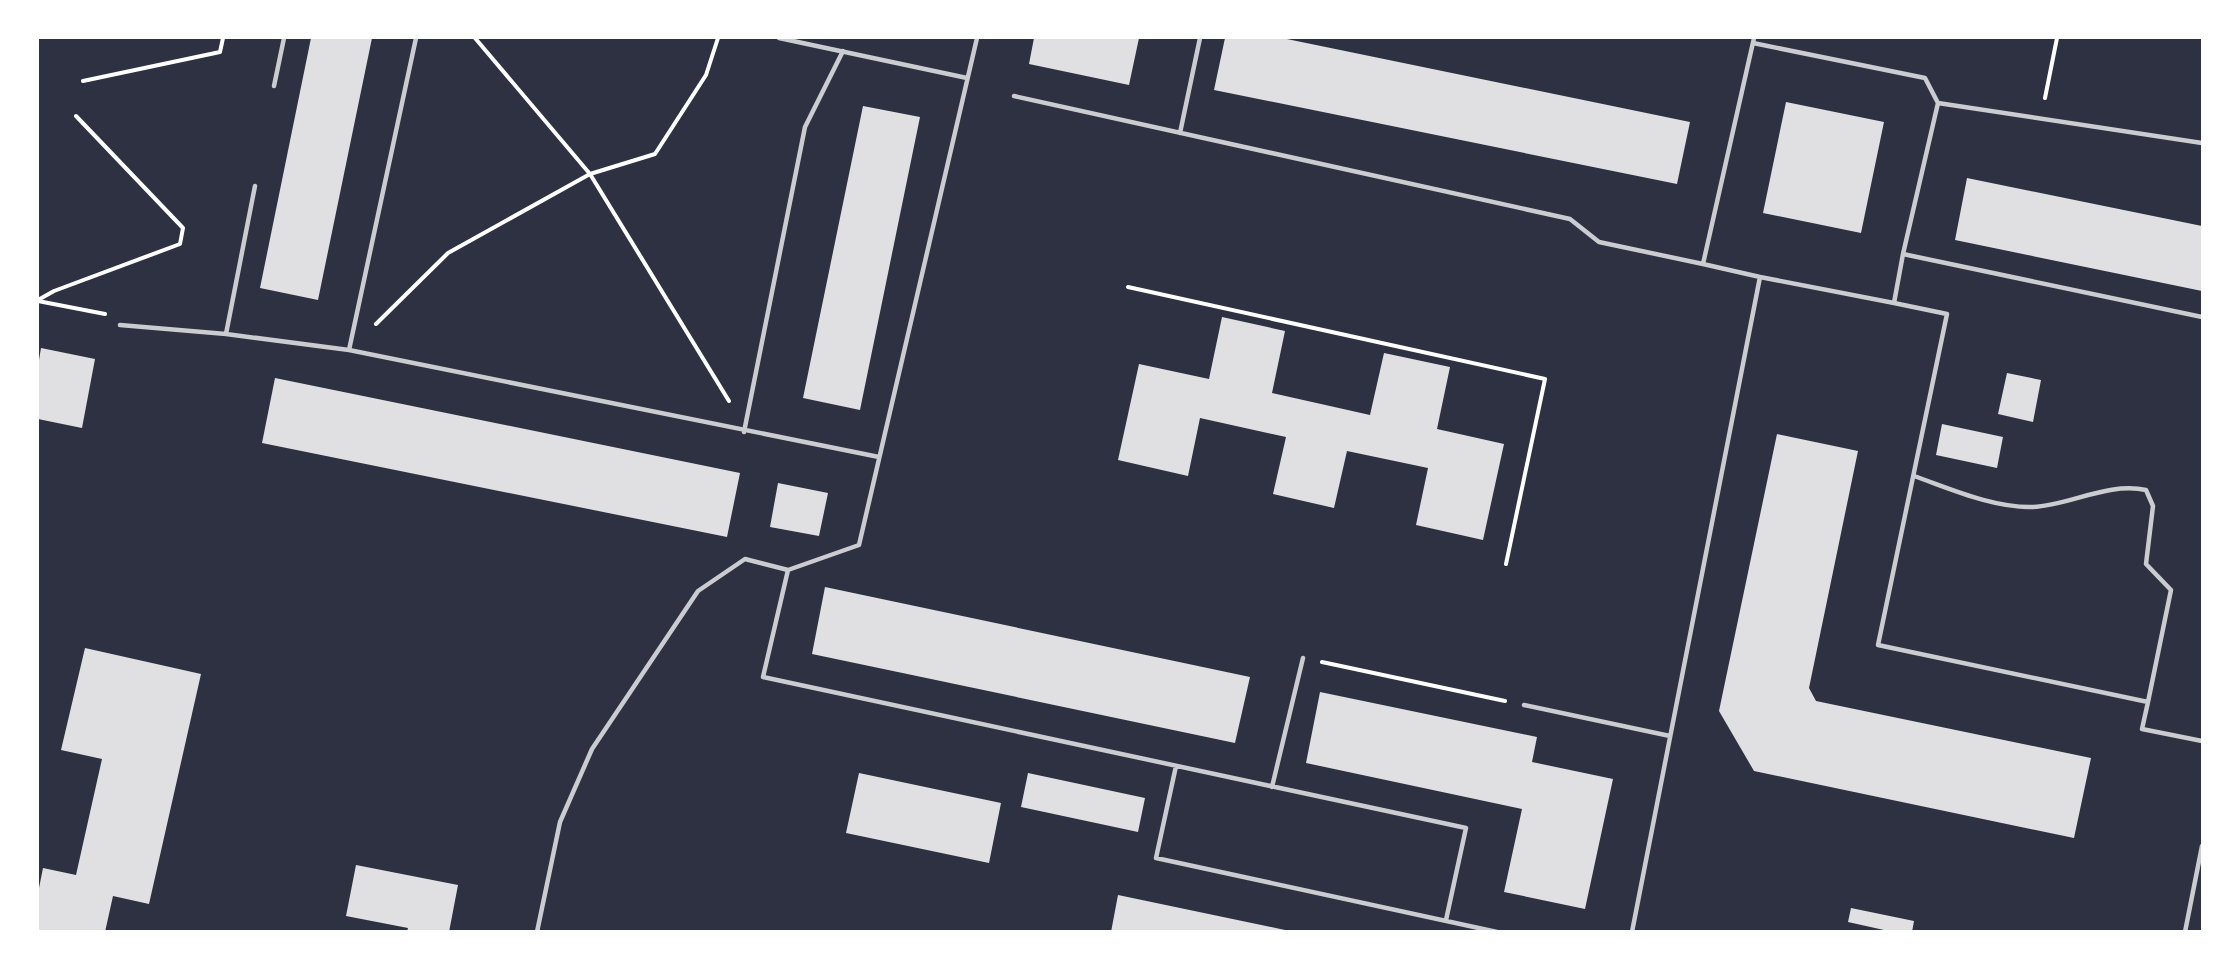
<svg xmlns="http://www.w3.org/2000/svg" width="2240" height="969" viewBox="0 0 2240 969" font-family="'Work Sans',sans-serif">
  <rect width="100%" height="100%" fill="#2d3142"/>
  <!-- building -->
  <path fill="#e0e0e3" d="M311 38H372L318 300 260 288Z
    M1034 38H1139L1129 85 1029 64Z
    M1225 38H1282L1690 122 1677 184 1214 90Z
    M1786 102 1884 122 1861 233 1763 213Z
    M863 106 920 117 860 410 803 398Z
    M1967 178 2202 226V291L1955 240Z
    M1222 317 1285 331 1272 393 1370 415 1384 353 1450 367 1437 429 1504 444 1483 540 1416 525 1428 468 1347 451 1334 508 1273 494 1286 437 1200 418 1188 476 1118 460 1139 364 1209 379Z
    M41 348 95 359 82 428 38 419V366Z
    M2007 373 2041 380 2033 422 1998 414Z
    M275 378 740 473 727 537 262 443Z
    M1942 424 2003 437 1997 468 1936 455Z
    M1777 434 1858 451 1809 688 1816 701 2091 758 2074 838 1754 771 1719 711Z
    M778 483 828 493 819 536 770 527Z
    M825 587 1250 677 1235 743 812 654Z
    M85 648 201 674 149 904 113 896 105 932H38V893L43 868 76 875 102 759 61 750Z
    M1320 692 1537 737 1532 762 1613 779 1585 909 1504 892 1522 809 1306 763Z
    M859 773 1001 803 989 863 846 833Z
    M1028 773 1145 798 1138 832 1021 807Z
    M356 865 458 885 449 932H407L408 928 346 916Z
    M1118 895 1285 930V932H1111Z
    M1851 908 1914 921 1912 932H1893L1848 922Z"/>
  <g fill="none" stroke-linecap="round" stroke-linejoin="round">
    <!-- path -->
    <path stroke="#fff" stroke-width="4" d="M475 38 590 174 729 401
      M83 81 220 52 223 38
      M2045 98 2057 38
      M1128 287 1545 379 1506 564
      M38 300 54 291 180 244 183 228 76 116
      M38 301 105 314
      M376 324 448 253 590 174 655 154 706 75 718 38
      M1322 662 1505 701"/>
    <!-- service -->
    <path stroke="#caccd0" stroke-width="4.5" d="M779 38 967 78
      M977 38 859 545 788 570 763 677 1466 828 1446 920
      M1753 43 1925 78 1938 103 2202 143
      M274 86 284 38
      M1014 96 1570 219 1599 242 1703 264
      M1180 133 1200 38
      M1903 254 2202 317
      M1760 277 1894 303 1903 254 1938 103
      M1894 303 1947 314 1878 645 2148 702 2142 729 2202 741
      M120 325 226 334 349 350 879 457
      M226 334 255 186
      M349 350 416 38
      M744 432 805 127 843 51
      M1914 476C1951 489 1993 508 2033 507 2070 505 2108 482 2146 490L2153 506 2146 564 2171 590 2148 702
      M1524 705 1670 736
      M1176 766 1156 858 1497 932
      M1272 787 1303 658
      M537 932 560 822 592 749 698 591 745 559 788 570
      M1632 932 1760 277 1703 264 1754 38
      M2185 932 2202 846"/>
  </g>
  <!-- border -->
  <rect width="2240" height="969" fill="none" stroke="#ffffff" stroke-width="78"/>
</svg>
